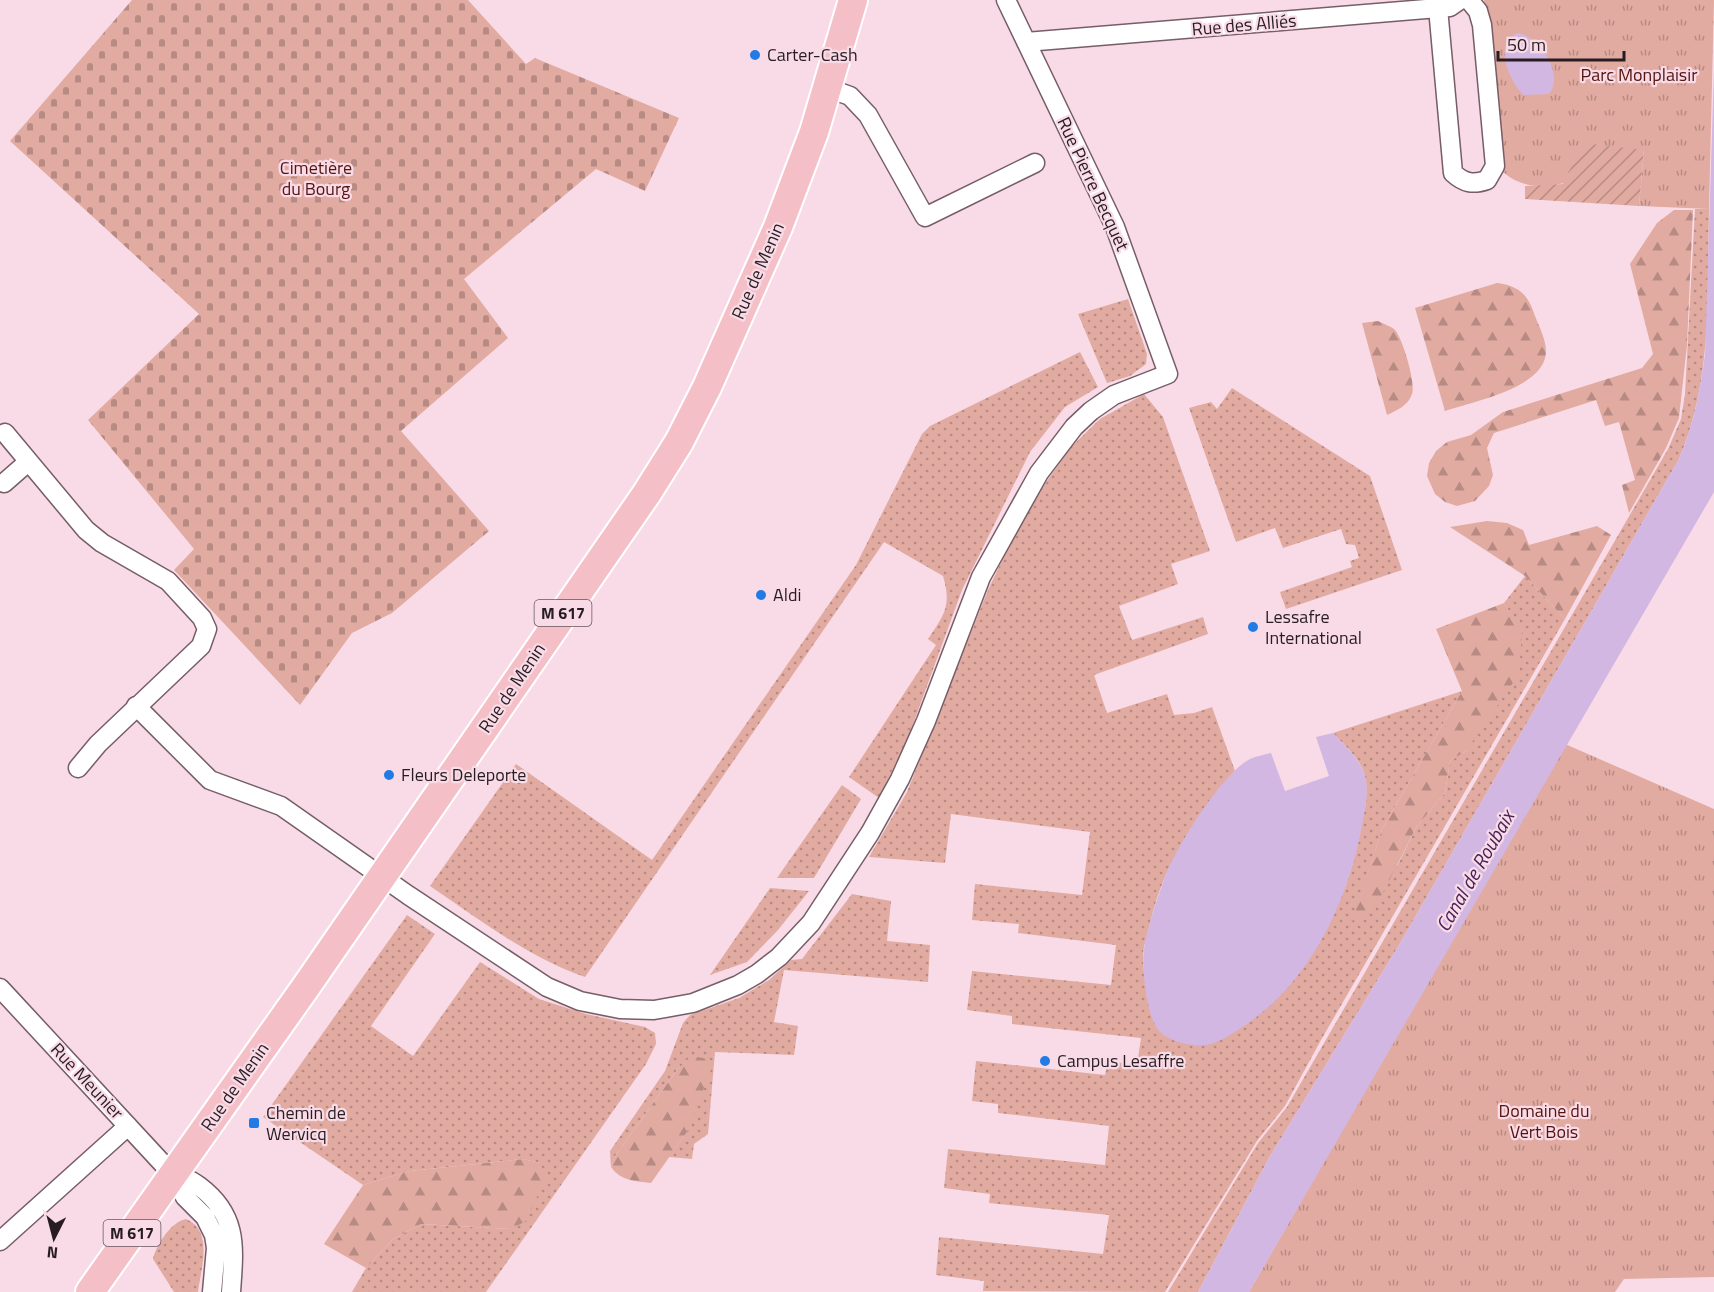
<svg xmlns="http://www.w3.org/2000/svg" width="1714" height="1292" viewBox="0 0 1714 1292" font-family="'Titillium Web',sans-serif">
  <defs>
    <pattern id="grass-dots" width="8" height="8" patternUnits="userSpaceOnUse" patternTransform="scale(1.5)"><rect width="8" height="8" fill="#e2aba1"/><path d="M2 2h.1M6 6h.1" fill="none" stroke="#b78b83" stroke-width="1.8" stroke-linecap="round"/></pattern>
    <pattern id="forest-firs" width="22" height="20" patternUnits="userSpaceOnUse" patternTransform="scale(1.5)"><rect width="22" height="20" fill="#e2aba1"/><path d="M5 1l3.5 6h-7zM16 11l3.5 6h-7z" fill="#b78b83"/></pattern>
    <pattern id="cemetery-stones" width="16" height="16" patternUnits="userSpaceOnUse" patternTransform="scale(1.5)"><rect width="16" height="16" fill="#e2aba1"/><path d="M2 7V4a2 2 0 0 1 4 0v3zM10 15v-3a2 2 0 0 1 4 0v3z" fill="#b78b83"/></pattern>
    <pattern id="park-tufts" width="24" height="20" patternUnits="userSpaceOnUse" patternTransform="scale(1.5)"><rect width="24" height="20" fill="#e2aba1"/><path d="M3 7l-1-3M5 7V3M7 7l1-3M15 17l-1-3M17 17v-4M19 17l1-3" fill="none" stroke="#b78b83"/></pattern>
    <pattern id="garden-furrows" width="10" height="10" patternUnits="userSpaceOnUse" patternTransform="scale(1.5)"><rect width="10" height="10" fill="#e2aba1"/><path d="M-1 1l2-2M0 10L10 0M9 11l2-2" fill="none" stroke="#b78b83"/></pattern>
  </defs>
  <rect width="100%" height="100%" fill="#f9dbe7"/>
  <!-- grass -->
  <path fill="url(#grass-dots)" d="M1695 209H1709C1707 293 1713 380 1679 459L1399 945 1269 1158 1198 1292H1168L1258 1143 1287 1107 1668 449 1681 419 1685 394Z
    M1128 299 1147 354 1146 364 1130 376 1107 383 1078 314Z
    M1080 352 1098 387 1065 407 1030 452 962 590 908 738 879 798 849 777 936 645 928 639C944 615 952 606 943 576L884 542 585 977C528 957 480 920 430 886L516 764 652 860 856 565 922 434 930 426Z
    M1232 388 1370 476 1402 570 1286 609 1280 592 1352 567 1350 561 1359 558 1355 545 1346 544 1341 529 1283 548 1275 528 1236 542 1189 408 1211 402 1217 409Z
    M1144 394 1163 417 1210 551 1171 564 1178 584 1119 606 1132 640 1203 617 1208 634 1094 675 1107 713 1167 694 1174 715 1194 713 1212 707 1235 771C1194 822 1166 858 1150 923 1148 933 1144 944 1143 954 1143 974 1147 994 1151 1014L1273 1002C1320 952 1349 895 1361 828 1364 812 1369 793 1365 777 1362 760 1344 745 1333 733L1462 691 1382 829 1353 920 1398 864 1417 826 1445 793 1450 761 1466 751 1521 631 1504 603 1525 576 1565 619 1321 1040 1285 1106 1257 1141 1165 1292 983 1291 984 1281 936 1275 939 1237 1103 1254 1109 1215 989 1203 990 1194 944 1188 948 1149 1105 1165 1109 1126 998 1113V1104L972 1101 976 1061 1105 1075 1108 1061 1137 1065 1141 1038 1012 1024V1016L967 1010 972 971 1111 985 1116 945 1018 933 1019 924 972 920 975 884 1082 895 1090 832 951 814 945 863 869 857 907 792 988 590 1025 512 1071 447 1100 419Z
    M842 785 861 799 814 878H777Z
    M770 888 809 891 778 930 747 962 710 975Z
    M852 894 891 901 887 941 930 945 928 982 784 970 774 1022 798 1026 794 1055 715 1052 708 1134 694 1144 692 1159 669 1157 687 1132 691 1057 677 1070 615 1156 611 1167 610 1151 665 1071 683 1023 690 1015 739 998 769 980 791 960 802 959Z
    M407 915 435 934 371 1026 413 1056 480 962 539 999 586 1014 645 1027 655 1033 656 1044 646 1064 486 1292H352L366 1268 393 1239 421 1224 511 1229 540 1163 523 1159 410 1171 363 1185 263 1117Z
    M186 1219C214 1231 201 1268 198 1292H174L153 1259C156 1245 172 1221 186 1219Z"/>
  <!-- forest -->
  <path fill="url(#forest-firs)" d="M1674 210H1693L1687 345 1679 418 1666 448 1629 513 1622 485 1635 480 1619 422 1605 426 1596 400 1494 433 1487 448 1493 475 1489 486 1475 501 1457 506 1445 502 1435 494 1427 476 1429 463 1436 451 1447 442 1471 435 1503 412 1642 368 1653 354 1630 264 1657 223Z
    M1497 283C1519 286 1528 294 1535 316 1539 326 1546 340 1546 351 1546 388 1474 401 1445 411L1415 308Z
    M1378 321C1383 324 1391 326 1395 330 1403 339 1416 384 1412 394 1408 406 1397 410 1387 415L1362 323Z
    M1487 521 1507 523 1523 530 1529 545 1597 526 1611 535 1565 619 1525 576 1450 527Z
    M1504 603 1522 631 1519 674 1466 751 1450 761 1445 793 1417 826 1376 906 1352 921 1382 829 1462 691 1436 629Z
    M691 1056 709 1059 712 1067 687 1132 651 1183C635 1181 621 1181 611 1167L615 1156 677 1070Z
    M523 1159 540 1163 546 1177 526 1221 511 1229 421 1224 393 1239 366 1268 324 1244 363 1185 410 1171Z"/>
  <!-- cemetery -->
  <path fill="url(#cemetery-stones)" d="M132 0H468L526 64 535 58 679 118 645 191 596 169 464 279 508 338 401 431 489 531 392 613 352 633 300 705 174 570 194 549 88 420 199 314 10 141Z"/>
  <!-- park -->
  <path fill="url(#park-tufts)" d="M1484 0H1714L1709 209 1639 206 1644 150C1603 167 1542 207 1503 172L1488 15Z
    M1565 744 1714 809V1277L1624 1279 1615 1292H1249Z"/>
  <!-- garden -->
  <path fill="url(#garden-furrows)" d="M1583 143 1644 150 1639 206 1525 199V186L1563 184Z"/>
  <!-- water -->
  <path fill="#d2b7e2" d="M1517 33C1538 35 1566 75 1549 94L1523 95C1509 79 1493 46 1517 33Z
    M1714 70V492L1249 1292H1198L1269 1158 1399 945 1679 459C1694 424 1700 391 1705 354Z
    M1333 733C1344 745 1360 759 1365 776 1369 790 1365 811 1362 825 1348 901 1312 979 1247 1024 1235 1032 1221 1042 1207 1045 1194 1047 1170 1042 1160 1032 1147 1020 1141 967 1144 949 1148 925 1156 902 1164 880 1174 850 1222 773 1250 759 1256 756 1264 755 1271 753L1285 791 1329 776 1316 737Z"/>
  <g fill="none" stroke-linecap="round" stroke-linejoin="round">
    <!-- street casing -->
    <g stroke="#765d67" stroke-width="21">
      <path id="street" d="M1438 8 1453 173C1464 183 1473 185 1487 180L1495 166 1482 25 1478 11 1469 0
        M1026 42 1438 8 1450 7 1460 0
        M828 88 850 96 868 115 925 217 1035 163
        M5 433 86 530 102 543 168 581 202 618 207 629 201 646 98 744 78 768
        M4 483 28 462
        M136 706 210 780 281 806 408 895 547 987 580 1001 620 1009 654 1010 693 1003 738 985 757 974 779 957 811 923 870 833 900 779 926 721 981 577 1039 473 1074 427 1091 411 1114 395 1168 374 1115 227 1006 0
        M0 988 163 1164C174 1174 187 1177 199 1186 239 1216 234 1248 231 1292
        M174 1174 185 1197 205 1217 214 1235 216 1248 212 1292
        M0 1241 128 1126"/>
    </g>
    <!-- primary casing -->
    <g stroke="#fff" stroke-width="32">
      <path id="primary" d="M90 1292 305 988 647 493 679 442 707 387 778 227 814 132 853 0"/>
    </g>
    <!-- street -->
    <use href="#street" stroke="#fff" stroke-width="18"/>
    <!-- primary -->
    <use href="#primary" stroke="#f5bfc7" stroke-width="28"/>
  </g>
  <!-- markers -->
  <g fill="#227be5" stroke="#f9dbe7" stroke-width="2">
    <circle cx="755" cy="55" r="6"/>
    <circle cx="761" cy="595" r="6"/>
    <circle cx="1253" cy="627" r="6"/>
    <circle cx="389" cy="775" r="6"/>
    <circle cx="1045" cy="1061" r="6"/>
    <rect x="248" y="1117" width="12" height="12" rx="3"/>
  </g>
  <g text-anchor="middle" stroke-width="4.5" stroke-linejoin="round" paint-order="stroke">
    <!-- shield labels -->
    <g fill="#f9dbe7" stroke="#66565c" stroke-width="1.5">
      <rect x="534.5" y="600" width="57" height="26" rx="4.5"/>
      <rect x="103.5" y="1220" width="57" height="26" rx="4.5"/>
    </g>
    <g font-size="16" font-weight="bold" fill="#271d21">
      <text x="563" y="619">M 617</text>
      <text x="132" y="1239">M 617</text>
    </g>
    <!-- street labels -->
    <g font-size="18" fill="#271d21" stroke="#f9dbe7">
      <text transform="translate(1244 25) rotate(-5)" y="6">Rue des Alliés</text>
      <text transform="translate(1093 184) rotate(65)" y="6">Rue Pierre Becquet</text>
      <text transform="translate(758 271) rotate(-66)" y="6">Rue de Menin</text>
      <text transform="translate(512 688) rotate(-56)" y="6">Rue de Menin</text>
      <text transform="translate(87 1081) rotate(47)" y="6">Rue Meunier</text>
      <text transform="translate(235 1087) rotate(-55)" y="6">Rue de Menin</text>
    </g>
    <!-- poi labels -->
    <g font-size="18" fill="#271d21" stroke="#f9dbe7" text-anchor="start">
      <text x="767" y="61">Carter-Cash</text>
      <text x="773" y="601">Aldi</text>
      <text x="1265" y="623">Lessafre<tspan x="1265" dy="21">International</tspan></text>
      <text x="401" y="781">Fleurs Deleporte</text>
      <text x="1057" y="1067">Campus Lesaffre</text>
      <text x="266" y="1119">Chemin de<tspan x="266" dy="21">Wervicq</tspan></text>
    </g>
    <!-- park labels -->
    <g font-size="18" fill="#55150e" stroke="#f9dbe7">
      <text x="1639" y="81">Parc Monplaisir</text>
      <text x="316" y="174">Cimetière<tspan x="316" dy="21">du Bourg</tspan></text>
      <text x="1544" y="1117">Domaine du<tspan x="1544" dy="21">Vert Bois</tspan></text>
    </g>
    <!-- water labels -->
    <g font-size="20" font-style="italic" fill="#462257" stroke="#f9dbe7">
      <text transform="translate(1475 871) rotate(-60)" y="7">Canal de Roubaix</text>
    </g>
  </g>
  <!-- north arrow -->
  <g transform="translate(54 1238) rotate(186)" stroke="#f9dbe7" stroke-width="4.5" paint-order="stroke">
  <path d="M0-4.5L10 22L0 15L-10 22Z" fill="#271d21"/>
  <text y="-9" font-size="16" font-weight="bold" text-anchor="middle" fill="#271d21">N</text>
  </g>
  <!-- scale -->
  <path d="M1498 51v9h126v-9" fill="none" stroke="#271d21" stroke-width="3"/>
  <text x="1507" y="51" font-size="18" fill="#271d21" stroke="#f9dbe7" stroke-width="4.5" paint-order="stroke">50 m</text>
</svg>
